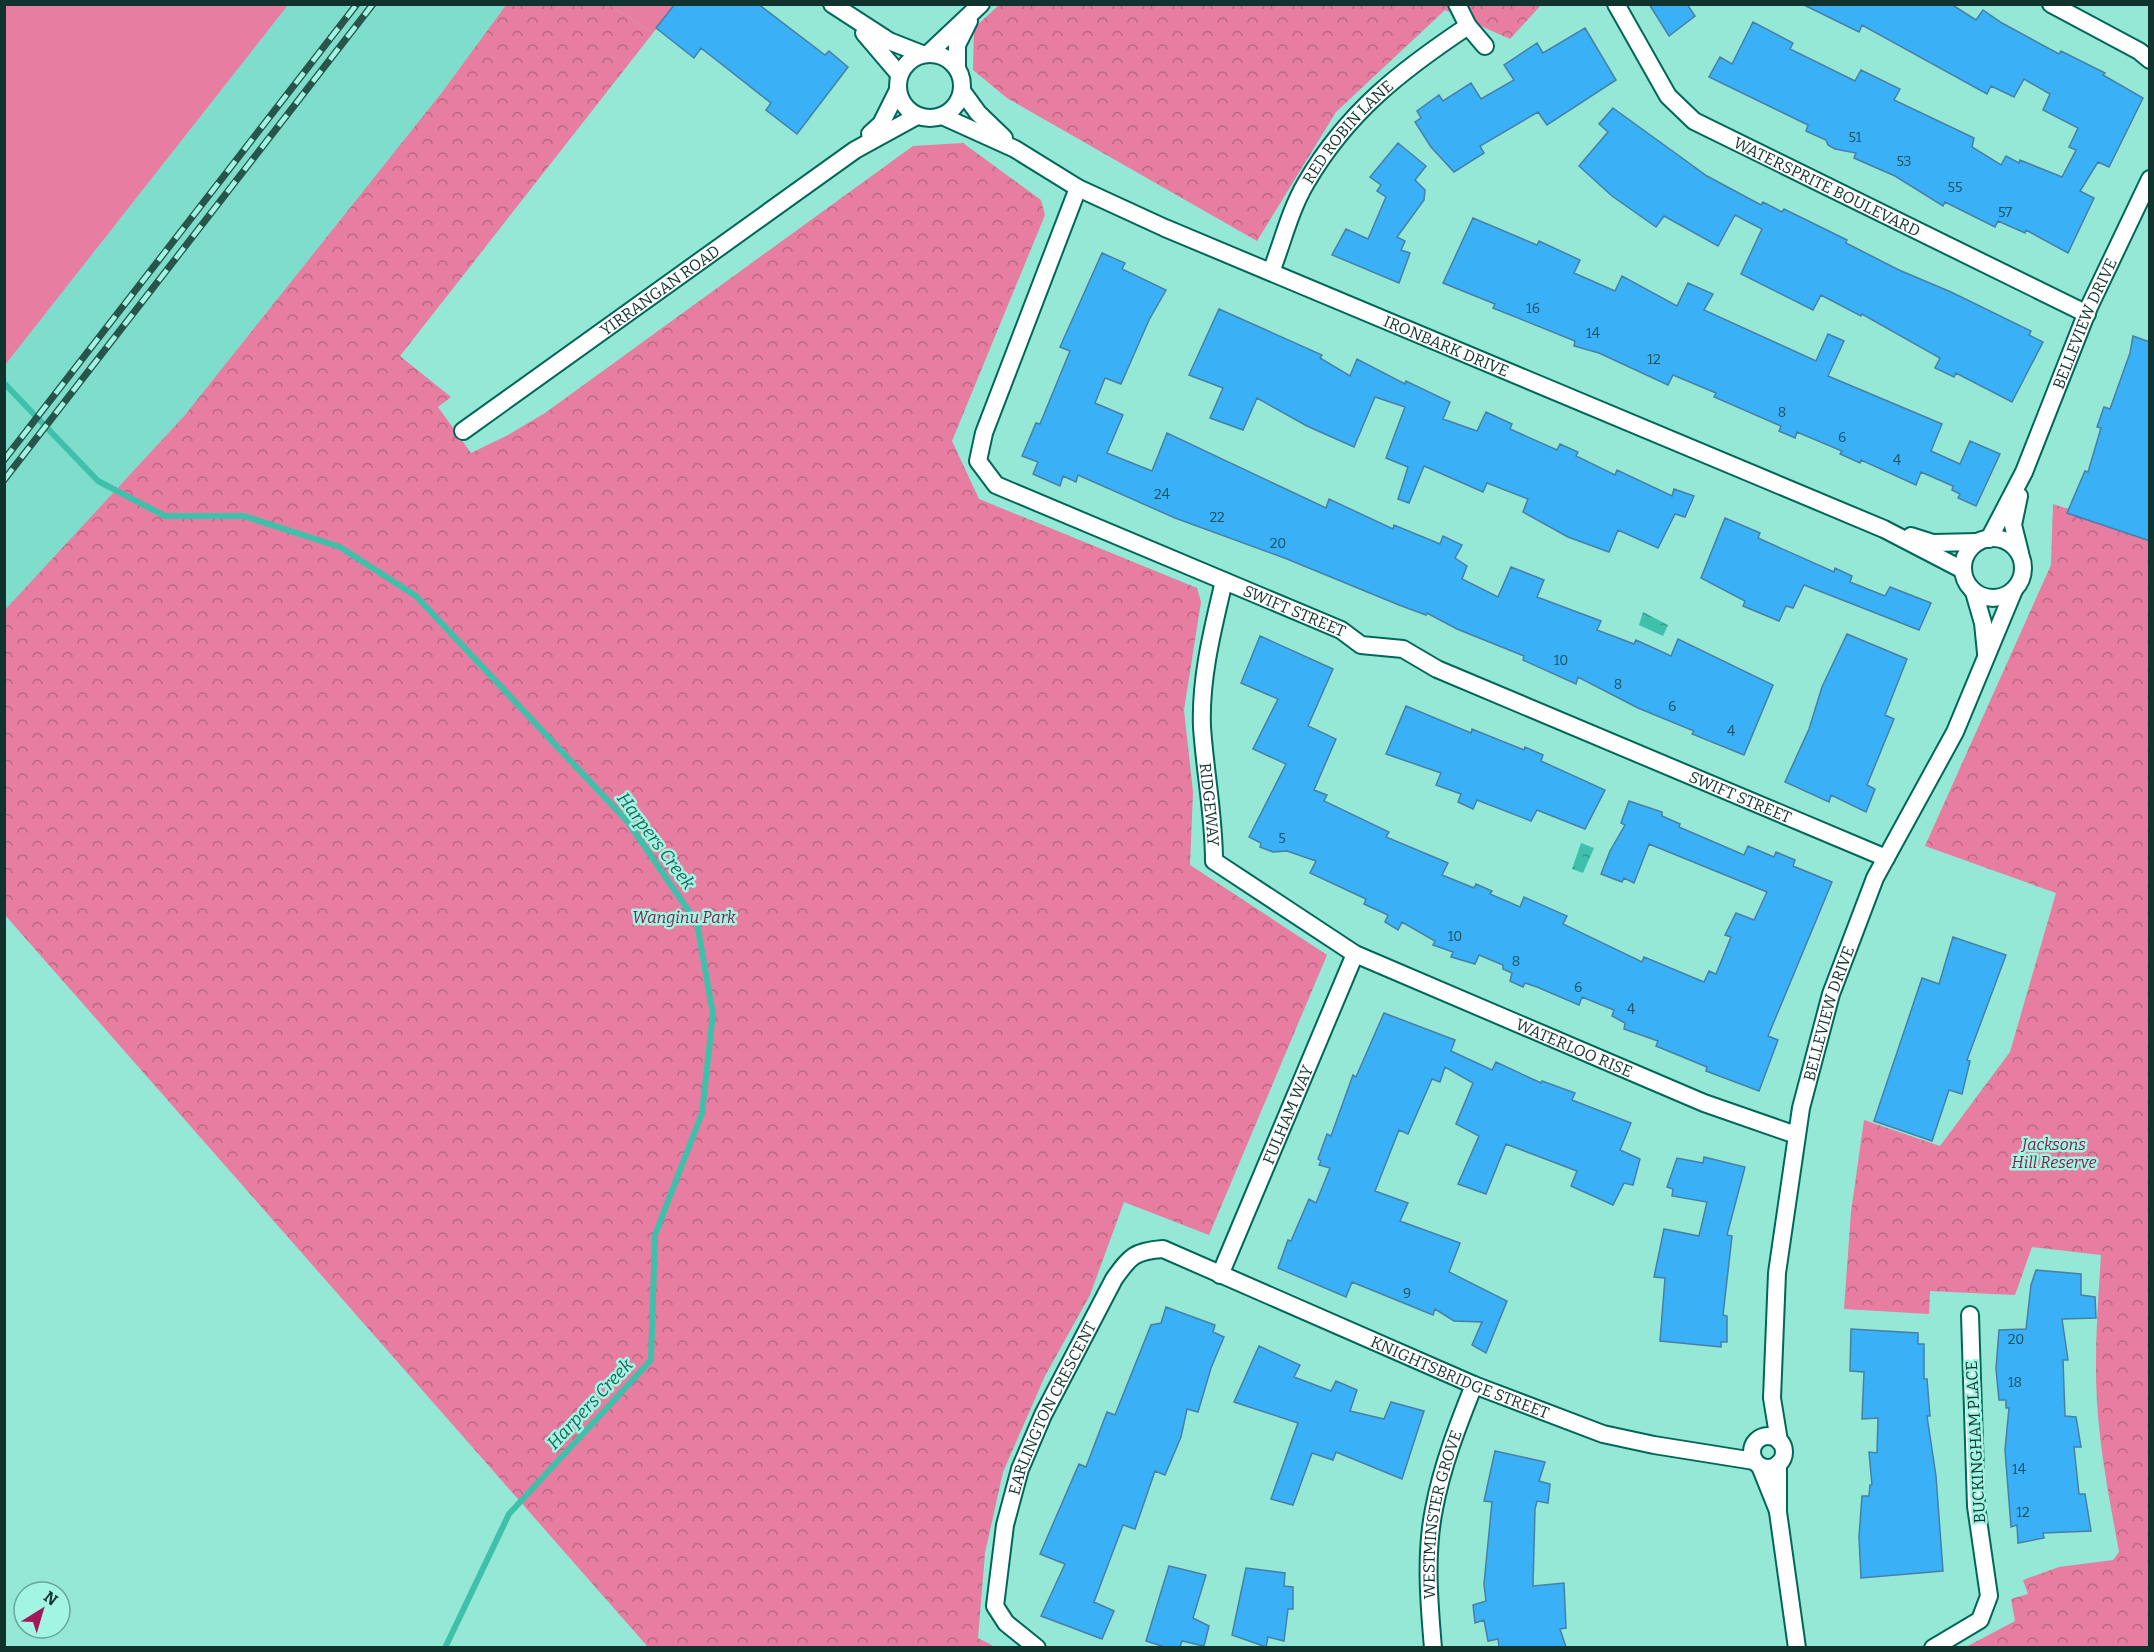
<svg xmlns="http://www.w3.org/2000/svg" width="2154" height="1652" viewBox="0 0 2154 1652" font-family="Bitter,serif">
  <defs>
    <pattern id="park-crowns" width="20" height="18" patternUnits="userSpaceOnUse" patternTransform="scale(1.5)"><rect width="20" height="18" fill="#e77da0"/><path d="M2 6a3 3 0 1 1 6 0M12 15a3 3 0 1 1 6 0" fill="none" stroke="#ba6783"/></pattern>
    <pattern id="water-ripples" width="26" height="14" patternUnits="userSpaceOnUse" patternTransform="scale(1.5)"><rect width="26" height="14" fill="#3fc0ab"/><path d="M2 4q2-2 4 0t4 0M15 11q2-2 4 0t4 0" fill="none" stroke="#339d8c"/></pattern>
  </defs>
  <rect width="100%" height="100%" fill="#95e7d6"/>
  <!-- built -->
  <path fill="#7fddcb" d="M288 5H506L443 91 185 415 5 611V365Z"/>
  <!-- grass -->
  <path fill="#e77da0" d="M4 5H288L5 365H4Z
    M609 5H675L653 33Z"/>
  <!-- park -->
  <path fill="url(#park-crowns)" d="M506 5H609L653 33 400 356 451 397 438 407 471 453 508 435 545 413 913 146 963 143 1041 200 1045 215 952 441 979 499 1197 588 1201 602 1184 710 1193 792 1190 865 1327 955 1209 1235 1124 1202 1090 1295 1045 1376 1003 1472 985 1553 978 1638 995 1647H648L5 915 4 611 185 415 443 91Z
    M999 5H1541L1510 39 1445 10 1336 112 1257 241 1007 98 973 70 974 28Z
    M2053 504 2149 535V1647H1966L2015 1621 2011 1599 2028 1594 2023 1580 2059 1567 2113 1560 2119 1552C2110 1502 2100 1452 2097 1402 2094 1353 2098 1303 2101 1255L2032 1247 2015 1295 1930 1291 1929 1314 1844 1309 1851 1212 1864 1120 1940 1146 2010 1052 2056 893 1925 846 2051 565Z"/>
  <!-- water -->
  <path fill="url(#water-ripples)" d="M1643 612 1668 625 1663 636 1639 625Z
    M1581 843 1594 848 1583 873 1572 869Z"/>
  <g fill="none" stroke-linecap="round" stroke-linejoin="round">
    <!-- stream -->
    <path stroke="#3fc0ab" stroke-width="6" d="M4 383 98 481 165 516H244L340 547 416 596 628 822 697 923 713 1014 702 1113 655 1235 651 1360 509 1514 445 1648"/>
  </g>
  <!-- building -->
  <path fill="#3ab1f7" stroke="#477fa5" stroke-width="1.5" d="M675 4H758L825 55 829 51 848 67 797 134 766 110 771 103 701 48 694 58 656 28Z
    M1649 4H1687L1695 16 1669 36Z
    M1802 4H1951L1976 20 1983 10 2002 23 2059 54 2061 51 2105 73 2103 75 2143 98 2109 167 2098 162 2080 191 2094 198 2068 253 2026 230 2025 233 1998 221 1995 227 1945 202 1943 206 1895 176 1854 158 1856 153 1835 149 1828 145 1826 140 1806 131 1808 125 1709 77 1720 57 1732 64 1753 22 1793 43 1790 49 1855 81 1861 70 1900 89 1894 100 1974 138 1972 147 2001 165 2006 156 2019 163 2020 160 2062 177 2076 150 2069 147 2078 128 2043 110 2050 94 2024 79 2014 97 1991 86 1987 94 1862 25 1859 32Z
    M1585 28 1616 80 1547 125 1538 112 1480 146 1484 153 1454 172 1431 147 1415 122 1421 118 1417 111 1439 95 1443 101 1471 83 1481 99 1514 80 1504 65 1537 43 1543 53Z
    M1613 108 1707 176 1761 205 1763 202 1782 212 1784 209 1847 240 1846 243 1899 270 1951 292 2031 331 2029 335 2043 342 2012 402 1956 373 1954 377 1935 368 1940 358 1862 314 1861 316 1821 295 1813 310 1741 274 1762 229 1735 215 1718 246 1664 216 1656 227 1612 196 1579 166 1608 132 1599 124Z
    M1398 143 1426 166 1415 180 1425 190 1424 200 1397 237 1405 241 1401 250 1410 253 1399 283 1332 255 1346 229 1368 239 1386 197 1377 191 1381 185 1370 177Z
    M1473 218 1537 245 1539 241 1580 260 1574 273 1615 291 1622 276 1677 306 1688 283 1713 294 1704 310 1816 361 1828 334 1844 341 1828 376 1942 424 1931 451 1960 464 1970 441 2000 454 1976 506 1958 498 1960 494 1952 490 1953 486 1921 472 1916 485 1861 460 1860 463 1840 454 1842 451 1797 432 1795 438 1779 431 1781 426 1714 397 1716 393 1673 375 1668 385 1599 353 1574 346 1575 341 1493 308 1495 304 1443 283Z
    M1102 253 1125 263 1122 269 1166 290 1149 320 1121 384 1105 378 1095 403 1123 415 1107 453 1152 471 1167 433 1326 508 1329 499 1393 529 1394 525 1440 544 1443 536 1462 545 1455 558 1467 566 1462 579 1498 597 1511 567 1544 580 1537 597 1601 621 1597 630 1634 644 1636 640 1671 656 1678 639 1773 685 1744 755 1692 734 1694 731 1638 708 1578 677 1576 684 1523 660 1524 656 1457 629 1427 613 1426 615 1399 605 1287 559 1175 518 1078 475 1076 482 1063 476 1060 486 1033 474 1038 462 1022 456 1036 423 1040 424 1070 351 1060 347Z
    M1219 309 1322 355 1320 358 1350 376 1357 359 1405 384 1406 381 1450 402 1443 419 1477 431 1486 412 1512 424 1510 429 1557 450 1560 444 1578 452 1576 456 1615 475 1617 470 1672 496 1674 489 1694 496 1685 517 1675 514 1658 548 1618 530 1609 552 1568 537 1523 512 1528 499 1487 483 1483 492 1424 466 1409 503 1398 499 1408 467 1386 458 1405 407 1375 397 1354 447 1307 426 1257 398 1243 430 1210 418 1223 388 1189 375Z
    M2133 336 2150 342V541L2067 513 2085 471 2088 472 2101 428 2097 427 2104 407 2110 409 2130 353Z
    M1725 518 1760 533 1758 538 1834 572 1835 568 1852 576 1850 582 1885 596 1890 587 1931 603 1919 630 1804 585 1793 608 1786 606 1779 621 1743 606 1745 601 1701 578Z
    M1847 634 1907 659 1885 715 1894 719 1867 785 1875 789 1866 812 1831 795 1829 802 1785 782 1809 729 1822 687Z
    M1260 636 1333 669 1308 726 1336 739 1314 790 1327 795 1324 801 1389 832 1386 837 1448 863 1442 875 1474 888 1476 884 1492 891 1490 894 1520 907 1524 897 1567 916 1563 924 1642 962 1644 957 1704 982 1709 971 1716 974 1731 937 1725 935 1736 913 1754 920 1767 892 1649 844 1634 883 1624 878 1622 882 1601 874 1610 851 1625 825 1621 823 1629 801 1662 812V816L1680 824 1679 827 1744 855 1748 846 1774 857 1776 852 1795 860 1793 866 1832 882 1768 1036 1778 1040 1759 1091 1706 1071 1707 1067 1656 1046 1658 1041 1624 1029 1625 1023 1612 1016 1614 1010 1582 997 1579 1005 1537 987 1525 983 1523 987 1510 981 1512 973 1503 969V965L1479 955 1475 964 1451 957 1453 952 1433 945 1435 941 1402 922 1398 930 1385 922 1388 915 1364 904 1366 899 1310 873 1316 861 1287 851 1273 852 1260 847 1261 843 1249 837 1286 764 1253 749 1278 699 1241 683Z
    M1406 706 1471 733 1472 729 1524 750 1525 747 1543 755 1541 761 1605 790 1585 829 1537 810 1531 821 1477 800 1473 809 1458 802 1461 794 1436 785 1441 773 1386 754Z
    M1953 937 2006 955 1967 1060 1970 1061 1962 1094 1949 1090 1932 1141 1874 1121 1922 978 1939 984Z
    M1384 1013 1455 1040 1451 1051 1492 1070 1496 1062 1541 1083 1542 1081 1575 1093 1572 1100 1631 1123 1620 1150 1640 1159 1633 1185 1624 1183 1613 1205 1571 1186 1577 1171 1506 1144 1486 1194 1458 1184 1479 1136 1456 1124 1473 1083 1445 1067 1440 1082 1432 1079 1408 1134 1399 1130 1375 1191 1408 1203 1400 1221 1460 1243 1449 1272 1507 1301 1486 1353 1472 1345 1482 1322 1454 1321 1435 1309 1433 1315 1352 1282 1346 1297 1278 1268 1288 1240 1291 1241 1309 1199 1316 1203 1330 1168 1319 1165 1321 1161 1318 1159 1327 1134 1331 1136 1353 1075 1356 1077Z
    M1704 1157 1745 1167 1727 1235 1732 1236 1723 1315 1727 1316V1342H1721V1347L1660 1341 1665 1278 1654 1277 1664 1229 1699 1236 1707 1202 1672 1196 1673 1189 1667 1187 1677 1158 1703 1163Z
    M2036 1270 2081 1274V1295L2095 1297 2096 1318 2062 1319 2068 1360H2063L2065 1416 2076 1417 2081 1447H2074L2079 1494H2085L2091 1531 2043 1533 2044 1538 2018 1543 2017 1525 2011 1527 2005 1450 2009 1408H2006V1400H1999L1996 1369 1999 1330 2026 1329 2031 1285Z
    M1166 1307 1215 1325 1213 1332 1224 1337 1211 1368 1198 1412 1187 1409 1181 1437 1165 1475 1155 1471 1135 1529 1123 1525 1094 1602 1114 1611 1102 1639 1041 1616 1065 1564 1040 1554 1079 1464 1086 1467 1107 1412 1115 1415 1151 1325 1161 1323Z
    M1851 1329 1918 1333V1344H1924V1379H1927L1930 1416H1927L1936 1476 1943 1571 1861 1578 1859 1537 1862 1496H1869L1870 1485H1872L1869 1452 1877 1453 1878 1418 1862 1419 1864 1372 1850 1371Z
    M1259 1346 1300 1365 1294 1377 1331 1391 1336 1381 1357 1390 1350 1411 1384 1419 1391 1402 1424 1411 1402 1479 1336 1452 1333 1460 1312 1453 1293 1505 1271 1499 1298 1423 1234 1402Z
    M1495 1451 1545 1462 1539 1481 1550 1484 1548 1503 1537 1501 1535 1509 1533 1586 1564 1583 1566 1628 1560 1629 1566 1647H1499L1498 1639 1488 1641 1484 1620 1475 1623 1473 1605 1486 1601 1484 1584 1492 1502 1484 1501Z
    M1169 1566 1206 1575 1193 1618 1209 1626 1204 1646 1182 1641 1180 1647H1165L1146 1641Z
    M1246 1568 1285 1573 1284 1586 1293 1587V1609H1288L1284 1641 1268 1637 1266 1647 1232 1635Z"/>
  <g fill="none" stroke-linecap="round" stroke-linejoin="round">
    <!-- street casing -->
    <g stroke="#006759" stroke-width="20">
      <g id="street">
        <path d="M832 4 889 41 922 54"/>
        <path d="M1457 4 1468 26 1485 46"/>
        <path id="s1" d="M1616 4 1668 96 1694 121 2087 314"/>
        <path d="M2051 4 2139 51 2150 60"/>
        <path d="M864 33 899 74"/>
        <path d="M929 53 981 4"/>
        <circle cx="930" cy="86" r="32"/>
        <path d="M957 67V45L969 21"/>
        <path d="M962 91 978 113 1004 138"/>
        <path id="s2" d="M942 116 1015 149 1078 188 1165 228 1884 529 1963 570"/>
        <path d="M870 134 881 124 898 90"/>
        <path id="s3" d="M1078 188 984 433 978 461 996 485 1341 630 1361 645 1403 649 1437 669 1886 858"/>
        <path id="s4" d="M1271 272C1282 244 1290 210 1306 183 1347 112 1402 70 1468 26"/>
        <path id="s5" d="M463 431 855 150 917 116"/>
        <path d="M2019 496 2013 525 2020 553"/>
        <path d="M1911 536 1933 543 1978 542"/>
        <circle cx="1993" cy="568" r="30"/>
        <path id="s6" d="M1989 539 2024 472 2089 307 2150 179"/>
        <path id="s7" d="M1224 581C1213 628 1200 678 1202 727 1205 772 1214 816 1214 861L1355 954 1704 1103 1796 1135"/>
        <path d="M1974 592 1983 623 1986 653"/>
        <path id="s8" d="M1220 1275 1355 954"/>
        <circle cx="1768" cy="1452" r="16"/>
        <path id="s9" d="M1779 1441 1772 1398 1777 1273 1801 1108 1831 994 1875 878 1955 732 2014 590"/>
        <path d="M1778 1464V1512L1797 1648"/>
        <path d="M1760 1466 1778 1511"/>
        <path id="s10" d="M1037 1648 1006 1623 995 1606 1005 1525 1020 1469 1043 1415 1114 1279C1130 1256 1135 1251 1163 1249L1474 1385 1603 1434 1654 1445 1754 1461"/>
        <path id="s11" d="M1433 1648C1429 1602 1425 1554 1434 1509 1442 1466 1458 1425 1474 1385"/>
        <path d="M1933 1648 1980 1620 1989 1596 1976 1506 1970 1315"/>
      </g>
    </g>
    <!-- street -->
    <use href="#street" stroke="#fff" stroke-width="16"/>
    <!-- rail casing -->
    <g stroke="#28544c" stroke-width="7">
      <path id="rail" d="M4 460 357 4
        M4 480 373 4"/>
    </g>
    <!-- rail -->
    <use href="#rail" stroke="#a2f5e3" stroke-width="4.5" stroke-dasharray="14" stroke-linecap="butt"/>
  </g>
  <g text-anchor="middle" stroke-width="5" stroke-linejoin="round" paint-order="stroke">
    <!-- number labels -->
    <g font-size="14" fill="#1a5260">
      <text x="1855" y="142">51</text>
      <text x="1904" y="166">53</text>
      <text x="1955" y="192">55</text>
      <text x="2005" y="217">57</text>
      <text x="1533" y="313">16</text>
      <text x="1593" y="338">14</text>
      <text x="1654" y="364">12</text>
      <text x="1782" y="417">8</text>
      <text x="1842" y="442">6</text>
      <text x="1897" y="465">4</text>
      <text x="1162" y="499">24</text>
      <text x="1217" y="522">22</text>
      <text x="1278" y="548">20</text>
      <text x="1561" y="665">10</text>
      <text x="1618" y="689">8</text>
      <text x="1672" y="711">6</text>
      <text x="1731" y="736">4</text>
      <text x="1282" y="843">5</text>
      <text x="1455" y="941">10</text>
      <text x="1516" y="966">8</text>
      <text x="1578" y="992">6</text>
      <text x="1631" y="1014">4</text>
      <text x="1407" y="1298">9</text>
      <text x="2016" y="1344">20</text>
      <text x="2015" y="1387">18</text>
      <text x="2019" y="1474">14</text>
      <text x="2023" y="1517">12</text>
    </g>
    <!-- street labels -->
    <g font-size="16" fill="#10332d" stroke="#a2f5e3">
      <text dy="6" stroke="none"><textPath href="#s4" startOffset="162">RED ROBIN LANE</textPath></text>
      <text dy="6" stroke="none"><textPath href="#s1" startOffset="290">WATERSPRITE BOULEVARD</textPath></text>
      <text dy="6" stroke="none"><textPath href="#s5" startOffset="242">YIRRANGAN ROAD</textPath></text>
      <text dy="6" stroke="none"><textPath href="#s6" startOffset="236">BELLEVIEW DRIVE</textPath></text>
      <text dy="6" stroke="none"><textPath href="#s2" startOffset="555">IRONBARK DRIVE</textPath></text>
      <text dy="6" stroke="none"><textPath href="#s3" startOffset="645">SWIFT STREET</textPath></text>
      <text dy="6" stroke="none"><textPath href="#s3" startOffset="1131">SWIFT STREET</textPath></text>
      <text dy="6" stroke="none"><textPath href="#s7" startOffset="226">RIDGEWAY</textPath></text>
      <text dy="6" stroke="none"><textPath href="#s9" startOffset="434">BELLEVIEW DRIVE</textPath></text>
      <text dy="6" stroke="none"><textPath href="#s7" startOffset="690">WATERLOO RISE</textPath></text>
      <text dy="6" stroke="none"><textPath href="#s8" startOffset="174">FULHAM WAY</textPath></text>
      <text dy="6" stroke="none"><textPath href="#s10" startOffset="796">KNIGHTSBRIDGE STREET</textPath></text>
      <text dy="6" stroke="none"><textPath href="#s10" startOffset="268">EARLINGTON CRESCENT</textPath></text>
      <text transform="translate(1975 1442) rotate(-93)" y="6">BUCKINGHAM PLACE</text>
      <text dy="6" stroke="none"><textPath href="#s11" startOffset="135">WESTMINSTER GROVE</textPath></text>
    </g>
    <!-- park labels -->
    <g font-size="16" font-style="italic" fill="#85204a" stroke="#a2f5e3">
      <text x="684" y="923">Wanginu Park</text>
      <text x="2054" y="1150">Jacksons<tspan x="2054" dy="18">Hill Reserve</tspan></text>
    </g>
    <!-- water labels -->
    <g font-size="18" font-style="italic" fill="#216459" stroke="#a2f5e3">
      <text transform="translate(656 841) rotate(53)" y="6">Harpers Creek</text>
      <text transform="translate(590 1404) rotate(-47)" y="6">Harpers Creek</text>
    </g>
  </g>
  <!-- border -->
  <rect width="2154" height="1652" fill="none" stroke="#10332d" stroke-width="12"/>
  <!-- north arrow -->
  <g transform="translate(42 1610) rotate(37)"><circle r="28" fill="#a2f5e3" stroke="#68a79a" stroke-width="1.5"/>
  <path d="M0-4.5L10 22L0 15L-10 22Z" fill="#a51759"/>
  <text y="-9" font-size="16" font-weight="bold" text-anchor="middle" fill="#10332d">N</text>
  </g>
</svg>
